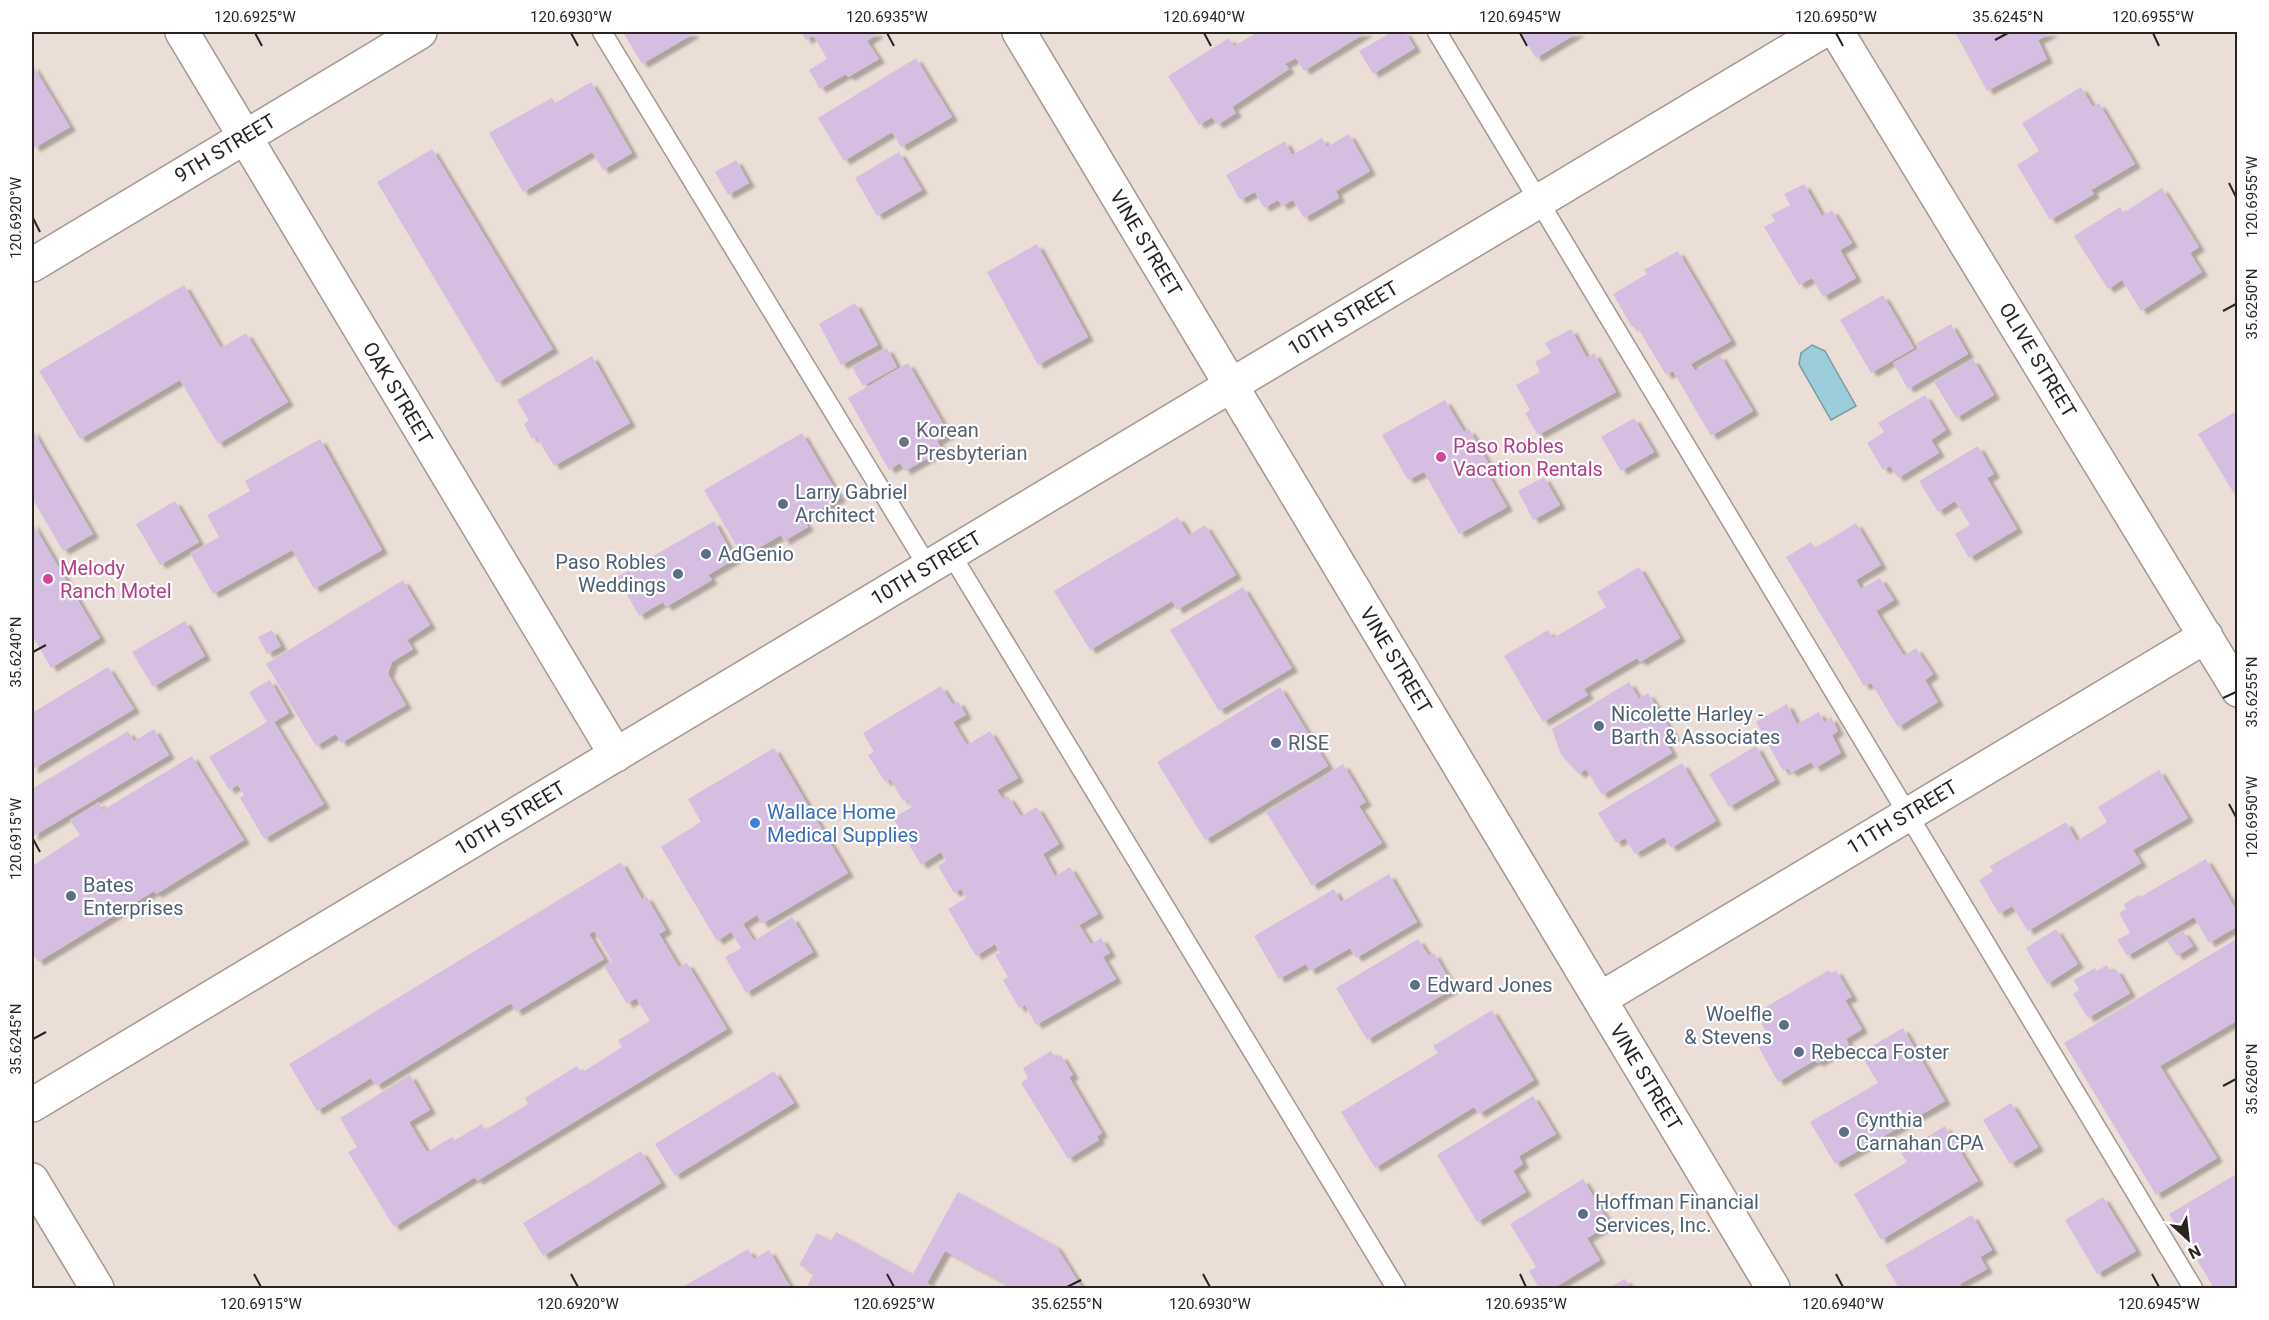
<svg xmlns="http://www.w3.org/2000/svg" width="2269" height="1320" viewBox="0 0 2269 1320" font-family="Roboto,sans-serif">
  <defs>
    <filter id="shadow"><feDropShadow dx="6" dy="4" stdDeviation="1.5" flood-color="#0004"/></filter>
  </defs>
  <rect width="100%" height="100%" fill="#ebded6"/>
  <!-- water -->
  <path fill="#9bceda" stroke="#799ba2" stroke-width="1.5" d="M1812 345 1825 351 1856 406 1831 420 1799 364 1801 353Z"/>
  <!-- building -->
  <path fill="#d6bee2" filter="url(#shadow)" d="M623 32H692L693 34 642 64Z
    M801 32H876L877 34 867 41 879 59 848 77 846 74 820 89 809 70 827 59 813 35 806 40Z
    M1258 32H1266L1267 34 1271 32H1367L1304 71 1296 58 1285 64 1289 69 1232 107 1236 113 1217 125 1212 117 1199 125 1168 76 1229 38 1234 46Z
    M1392 32H1405L1415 48 1373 74 1359 51Z
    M1520 32H1579L1536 58Z
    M1955 32H2053L2038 40 2047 59 1987 91Z
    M916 58 952 117 901 147 892 132 844 161 818 118Z
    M32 64 70 127 34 148 32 144Z
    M591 82 632 153 603 170 592 152 523 192 489 133 552 98 555 103Z
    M2081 87 2093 107 2099 103 2135 164 2091 190 2094 194 2050 220 2017 165 2039 151 2022 123Z
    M1349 134 1370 171 1336 191 1339 198 1304 218 1293 200 1282 206 1278 200 1264 208 1255 192 1240 200 1226 175 1285 141 1292 155 1322 138 1327 147Z
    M432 149 553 349 497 383 377 182Z
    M899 152 922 190 877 216 855 178Z
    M736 160 749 183 728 195 715 172Z
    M1804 184 1822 216 1832 210 1852 243 1840 250 1856 278 1823 297 1812 278 1799 285 1764 227 1775 221 1771 215 1790 205 1784 194Z
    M2162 188 2199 247 2190 253 2202 272 2141 311 2122 280 2108 289 2074 236 2120 207 2123 213Z
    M1037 244 1088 337 1038 365 987 272Z
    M1678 251 1731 341 1691 364 1695 371 1720 355 1753 411 1711 436 1673 371 1666 375 1636 325 1632 327 1613 294 1647 274 1644 270Z
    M184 285 221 348 246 333 288 402 218 444 180 380 80 439 39 371Z
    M1883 295 1914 348 1871 373 1840 320Z
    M855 303 878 345 841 365 819 324Z
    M1951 324 1968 354 1908 389 1893 363 1919 348 1917 343Z
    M1571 329 1587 358 1594 353 1616 392 1538 435 1525 413 1530 410 1516 385 1540 372 1535 362 1551 353 1545 343Z
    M887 348 897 367 863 386 852 367Z
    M592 356 630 423 554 466 536 436 532 439 524 424 529 421 517 400Z
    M1973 359 1994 395 1956 418 1934 382Z
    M908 363 949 434 937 441 942 450 905 471 900 463 889 470 848 398Z
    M1925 395 1946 430 1931 440 1939 453 1898 478 1890 466 1883 470 1867 443 1884 432 1878 423Z
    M1445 400 1464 432 1469 429 1490 466 1485 469 1507 507 1459 534 1424 472 1408 480 1382 435Z
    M2238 410V500L2198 434Z
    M1634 418 1654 452 1621 471 1601 437Z
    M32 429 93 534 63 551 32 498Z
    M802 433 840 498 803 519 808 527 784 541 781 535 743 557 704 490Z
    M320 439 382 550 314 589 292 550 213 594 190 553 219 537 207 515 250 491 245 481Z
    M1978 446 1994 474 1987 478 2017 529 1969 558 1955 534 1970 525 1955 501 1938 512 1919 481Z
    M1544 477 1560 505 1533 520 1518 491Z
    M175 501 199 542 160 565 136 524Z
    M1178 517 1189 535 1205 525 1236 575 1177 610 1172 601 1090 650 1054 591Z
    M714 521 735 559 708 575 712 580 666 607 663 602 639 616 617 577Z
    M32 522 100 638 51 668 32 635Z
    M1856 523 1881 565 1856 580 1861 589 1880 578 1894 600 1876 611 1904 656 1916 648 1933 674 1925 680 1938 702 1898 727 1871 683 1864 686 1786 557 1811 542 1815 548Z
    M1639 567 1680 638 1640 662 1637 658 1584 689 1588 695 1543 722 1504 656 1548 630 1553 638 1606 607 1597 592Z
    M403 580 430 625 407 640 413 649 392 662 388 674 406 705 341 743 336 734 316 746 266 664Z
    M1243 587 1292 668 1219 711 1170 630Z
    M185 621 205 656 153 687 132 652Z
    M272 630 281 646 267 654 258 637Z
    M108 667 134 709 32 770V713Z
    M270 680 289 713 274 722 324 804 264 839 240 798 244 795 238 785 229 790 209 757 267 722 249 692Z
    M1629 682 1639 699 1648 693 1674 736 1665 741 1672 753 1602 795 1586 769 1579 774 1561 755 1552 729Z
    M941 686 953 705 958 701 966 715 953 722 967 745 990 731 1018 778 997 790 1003 799 1008 796 1021 816 1037 807 1059 844 1043 854 1055 876 1070 867 1098 914 1079 925 1091 944 1101 938 1110 953 1103 957 1116 979 1036 1025 1025 1005 1019 1008 1003 980 1008 977 995 955 1000 953 995 944 976 956 948 909 966 898 961 889 954 893 938 866 946 861 941 852 921 865 893 818 912 807 907 799 903 801 890 779 885 782 868 755 874 752 863 733Z
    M1280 687 1328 766 1205 840 1157 762Z
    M1787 704 1797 724 1819 712 1824 722 1831 717 1838 731 1832 735 1841 753 1815 768 1811 762 1791 773 1788 768 1783 771 1756 722Z
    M154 729 169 755 32 837V789L128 731 134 741Z
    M1756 746 1775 780 1729 807 1709 774Z
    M774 748 848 873 762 924 757 915 743 924 754 941 792 917 813 952 746 993 725 957 741 948 731 932 717 941 661 847 701 822 688 799Z
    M192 756 244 840 156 894 154 891 38 962 32 952V866L80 835 70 820 99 802 103 810Z
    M1682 763 1716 821 1671 848 1664 837 1635 854 1625 838 1616 843 1598 813Z
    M1343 764 1366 802 1359 806 1382 843 1312 886 1266 812Z
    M2159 770 2188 818 2133 850 2141 863 2028 931 2012 906 1999 914 1979 880 1993 871 1990 866 2066 822 2077 841 2107 822 2098 807Z
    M2206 859 2238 913V926L2209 943 2194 917 2127 956 2117 940 2130 933 2119 913 2126 909 2124 904 2139 895 2140 897Z
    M621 862 642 899 646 896 666 930 659 934 679 967 687 963 727 1029 477 1181 475 1177 394 1227 348 1152 357 1147 340 1118 410 1075 430 1110 409 1122 427 1152 452 1137 455 1140 482 1124 485 1130 528 1104 525 1098 577 1066 581 1073 622 1047 618 1040 650 1021 636 998 627 1004 604 966 612 961 594 931 589 934 604 959 516 1012 511 1003 376 1086 371 1078 317 1111 289 1064Z
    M1389 874 1417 922 1356 958 1350 948 1310 971 1306 964 1279 979 1254 936 1334 889 1341 902Z
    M2056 929 2078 964 2047 984 2026 948Z
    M2183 931 2193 946 2177 956 2167 941Z
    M2238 938V1020L2160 1066 2217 1158 2156 1195 2064 1043Z
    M1418 939 1429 956 1434 953 1454 988 1367 1040 1336 988Z
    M2107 965 2111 972 2116 969 2130 993 2088 1018 2073 994 2079 990 2074 980 2095 968 2096 971Z
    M1829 970 1831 973 1836 970 1852 997 1845 1000 1862 1029 1846 1039 1849 1045 1817 1063 1815 1060 1778 1082 1754 1039 1766 1032 1756 1013Z
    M1492 1010 1534 1080 1479 1114 1474 1107 1375 1168 1341 1112 1438 1053 1433 1046Z
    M1903 1028 1945 1101 1835 1164 1810 1122 1878 1083 1860 1053Z
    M1051 1051 1056 1058 1061 1055 1073 1075 1069 1077 1102 1133 1097 1136 1099 1140 1068 1159 1021 1083 1028 1078 1023 1068Z
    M774 1071 794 1103 675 1176 655 1144Z
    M1533 1096 1556 1134 1519 1156 1523 1164 1513 1171 1526 1192 1477 1222 1437 1155Z
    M2011 1103 2038 1147 2010 1164 1983 1120Z
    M1945 1126 1978 1181 1881 1240 1854 1194 1907 1162 1901 1153Z
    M641 1151 661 1183 543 1256 523 1223Z
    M2238 1173V1288H2214L2169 1214Z
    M1583 1179 1610 1224 1587 1238 1600 1260 1554 1288H1539L1529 1271 1536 1267 1510 1224Z
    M958 1192 1056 1246 1082 1288H1014L945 1251 927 1283 937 1288H806L814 1273 799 1265 817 1233 831 1241 836 1232 913 1274Z
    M2103 1197 2136 1251 2097 1274 2065 1220Z
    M1972 1215 1992 1250 1980 1257 1987 1269 1960 1284 1963 1288H1899L1885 1265Z
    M748 1249 754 1259 769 1250 791 1288H681Z
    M1625 1279 1631 1288H1608Z"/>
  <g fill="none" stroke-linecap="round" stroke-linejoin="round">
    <!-- service casing -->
    <g stroke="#a3978f" stroke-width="21">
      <path id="service" d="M602 32 928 567
        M1437 32 2193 1288
        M951 554 1396 1288"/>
    </g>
    <!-- minor casing -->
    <g stroke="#a3978f" stroke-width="36">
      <path id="minor" d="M182 32 616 755
        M1837 32 2238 690
        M32 265 420 32
        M1230 386 1821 32
        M1600 999 2206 636"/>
    </g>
    <!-- tertiary casing -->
    <g stroke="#a3978f" stroke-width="36">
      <path id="tertiary" d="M1019 32 1773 1288
        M32 1105 1230 386"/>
    </g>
    <!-- secondary casing -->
    <g stroke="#a3978f" stroke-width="36">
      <path id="secondary" d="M32 1180 97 1288"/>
    </g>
    <!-- service -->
    <use href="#service" stroke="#fff" stroke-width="18"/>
    <!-- minor -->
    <use href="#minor" stroke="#fff" stroke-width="33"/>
    <!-- tertiary -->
    <use href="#tertiary" stroke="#fff" stroke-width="33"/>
    <!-- secondary -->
    <use href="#secondary" stroke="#fff" stroke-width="33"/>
  </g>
  <!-- ticks -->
  <path fill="none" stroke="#292421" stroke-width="2" d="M255 33 262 46M571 33 578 46M887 33 894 46M1204 33 1211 46M1520 33 1527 46M1836 33 1843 46M2153 33 2159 46M1995 40 2008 33M2229 183 2236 197M33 218 40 232M2223 311 2236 304M33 652 46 645M2223 698 2236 692M2229 804 2236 817M33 839 40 852M33 1039 46 1032M2223 1086 2236 1079M254 1274 261 1287M571 1274 578 1287M887 1274 894 1287M1203 1274 1210 1287M1520 1274 1526 1287M1836 1274 1843 1287M2152 1274 2159 1287M1067 1287 1081 1280"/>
  <!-- markers -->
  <circle fill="#6b7280" stroke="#fff" stroke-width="2" cx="904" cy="442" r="6"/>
  <g fill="#d1479c" stroke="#fff" stroke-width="2">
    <circle cx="1441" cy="457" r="6"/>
    <circle cx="48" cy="579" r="6"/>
  </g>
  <g fill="#5c6f8a" stroke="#fff" stroke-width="2">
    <circle cx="783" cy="504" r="6"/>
    <circle cx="706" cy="554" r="6"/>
    <circle cx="678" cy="574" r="6"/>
    <circle cx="1599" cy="726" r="6"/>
    <circle cx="1276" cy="743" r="6"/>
    <circle cx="71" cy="896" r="6"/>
    <circle cx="1415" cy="985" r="6"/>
    <circle cx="1784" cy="1025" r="6"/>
    <circle cx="1799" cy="1052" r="6"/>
    <circle cx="1844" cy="1132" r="6"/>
    <circle cx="1583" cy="1214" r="6"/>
  </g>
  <circle fill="#3f7fe0" stroke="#fff" stroke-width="2" cx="755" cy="823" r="6"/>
  <g text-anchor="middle" stroke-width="4.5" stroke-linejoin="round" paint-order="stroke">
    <!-- street labels -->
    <g font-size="20" fill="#292421" stroke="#fff">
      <text transform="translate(225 148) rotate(-31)" y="7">9TH STREET</text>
      <text transform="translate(1146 243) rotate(59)" y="7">VINE STREET</text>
      <text transform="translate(1343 318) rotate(-31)" y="7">10TH STREET</text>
      <text transform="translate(2038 360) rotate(59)" y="7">OLIVE STREET</text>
      <text transform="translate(398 393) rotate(59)" y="7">OAK STREET</text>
      <text transform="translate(926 568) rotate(-31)" y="7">10TH STREET</text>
      <text transform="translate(1396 660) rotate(59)" y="7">VINE STREET</text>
      <text transform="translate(1902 817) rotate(-31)" y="7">11TH STREET</text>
      <text transform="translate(510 818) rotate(-31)" y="7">10TH STREET</text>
      <text transform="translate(1646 1077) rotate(59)" y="7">VINE STREET</text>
    </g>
    <!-- worship labels -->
    <g font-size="20" fill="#5b616d" stroke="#fff" text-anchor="start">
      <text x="916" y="437">Korean<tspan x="916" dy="23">Presbyterian</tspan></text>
    </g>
    <!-- hotel labels -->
    <g font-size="20" fill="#b23c85" stroke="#fff" text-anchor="start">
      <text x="1453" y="453">Paso Robles<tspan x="1453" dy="23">Vacation Rentals</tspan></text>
      <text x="60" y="575">Melody<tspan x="60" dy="23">Ranch Motel</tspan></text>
    </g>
    <!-- service labels -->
    <g font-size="20" fill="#4e5e75" stroke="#fff" text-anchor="start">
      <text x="795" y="499">Larry Gabriel<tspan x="795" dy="23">Architect</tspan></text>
      <text x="718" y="561">AdGenio</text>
      <text x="666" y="569" text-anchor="end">Paso Robles<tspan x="666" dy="23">Weddings</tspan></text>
      <text x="1611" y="721">Nicolette Harley -<tspan x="1611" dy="23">Barth &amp; Associates</tspan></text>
      <text x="1288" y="750">RISE</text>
      <text x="83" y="892">Bates<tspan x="83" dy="23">Enterprises</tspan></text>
      <text x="1427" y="992">Edward Jones</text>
      <text x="1772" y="1021" text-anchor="end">Woelfle<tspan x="1772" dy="23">&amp; Stevens</tspan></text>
      <text x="1811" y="1059">Rebecca Foster</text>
      <text x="1856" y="1127">Cynthia<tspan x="1856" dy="23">Carnahan CPA</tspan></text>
      <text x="1595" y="1209">Hoffman Financial<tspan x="1595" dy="23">Services, Inc.</tspan></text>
    </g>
    <!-- shop labels -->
    <g font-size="20" fill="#366cbe" stroke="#fff" text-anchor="start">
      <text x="767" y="819">Wallace Home<tspan x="767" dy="23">Medical Supplies</tspan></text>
    </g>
  </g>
  <!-- border -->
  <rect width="2269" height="1320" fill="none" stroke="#ffffff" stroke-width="66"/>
  <!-- north arrow -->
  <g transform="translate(2188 1239) rotate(153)" stroke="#ffffff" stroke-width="4.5" paint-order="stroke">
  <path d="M0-4.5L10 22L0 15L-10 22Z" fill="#292421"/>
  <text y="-9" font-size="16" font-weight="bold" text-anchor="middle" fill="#292421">N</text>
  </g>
  <rect x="33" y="33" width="2203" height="1254" fill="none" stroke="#292421" stroke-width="2"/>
  <g font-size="15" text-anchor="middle" fill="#292421">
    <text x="255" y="22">120.6925°W</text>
    <text x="571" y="22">120.6930°W</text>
    <text x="887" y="22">120.6935°W</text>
    <text x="1204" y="22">120.6940°W</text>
    <text x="1520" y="22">120.6945°W</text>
    <text x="1836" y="22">120.6950°W</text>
    <text x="2008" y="22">35.6245°N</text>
    <text x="2153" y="22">120.6955°W</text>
    <text transform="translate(2252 197) rotate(-90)" y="5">120.6955°W</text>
    <text transform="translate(16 218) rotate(-90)" y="5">120.6920°W</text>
    <text transform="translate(2252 304) rotate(-90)" y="5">35.6250°N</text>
    <text transform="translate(16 652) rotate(-90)" y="5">35.6240°N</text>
    <text transform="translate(2252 692) rotate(-90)" y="5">35.6255°N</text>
    <text transform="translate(2252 817) rotate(-90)" y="5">120.6950°W</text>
    <text transform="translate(16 839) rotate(-90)" y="5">120.6915°W</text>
    <text transform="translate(16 1039) rotate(-90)" y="5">35.6245°N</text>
    <text transform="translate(2252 1079) rotate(-90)" y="5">35.6260°N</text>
    <text x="261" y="1309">120.6915°W</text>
    <text x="578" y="1309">120.6920°W</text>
    <text x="894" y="1309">120.6925°W</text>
    <text x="1067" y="1309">35.6255°N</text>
    <text x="1210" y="1309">120.6930°W</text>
    <text x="1526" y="1309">120.6935°W</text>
    <text x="1843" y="1309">120.6940°W</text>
    <text x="2159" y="1309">120.6945°W</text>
  </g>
</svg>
